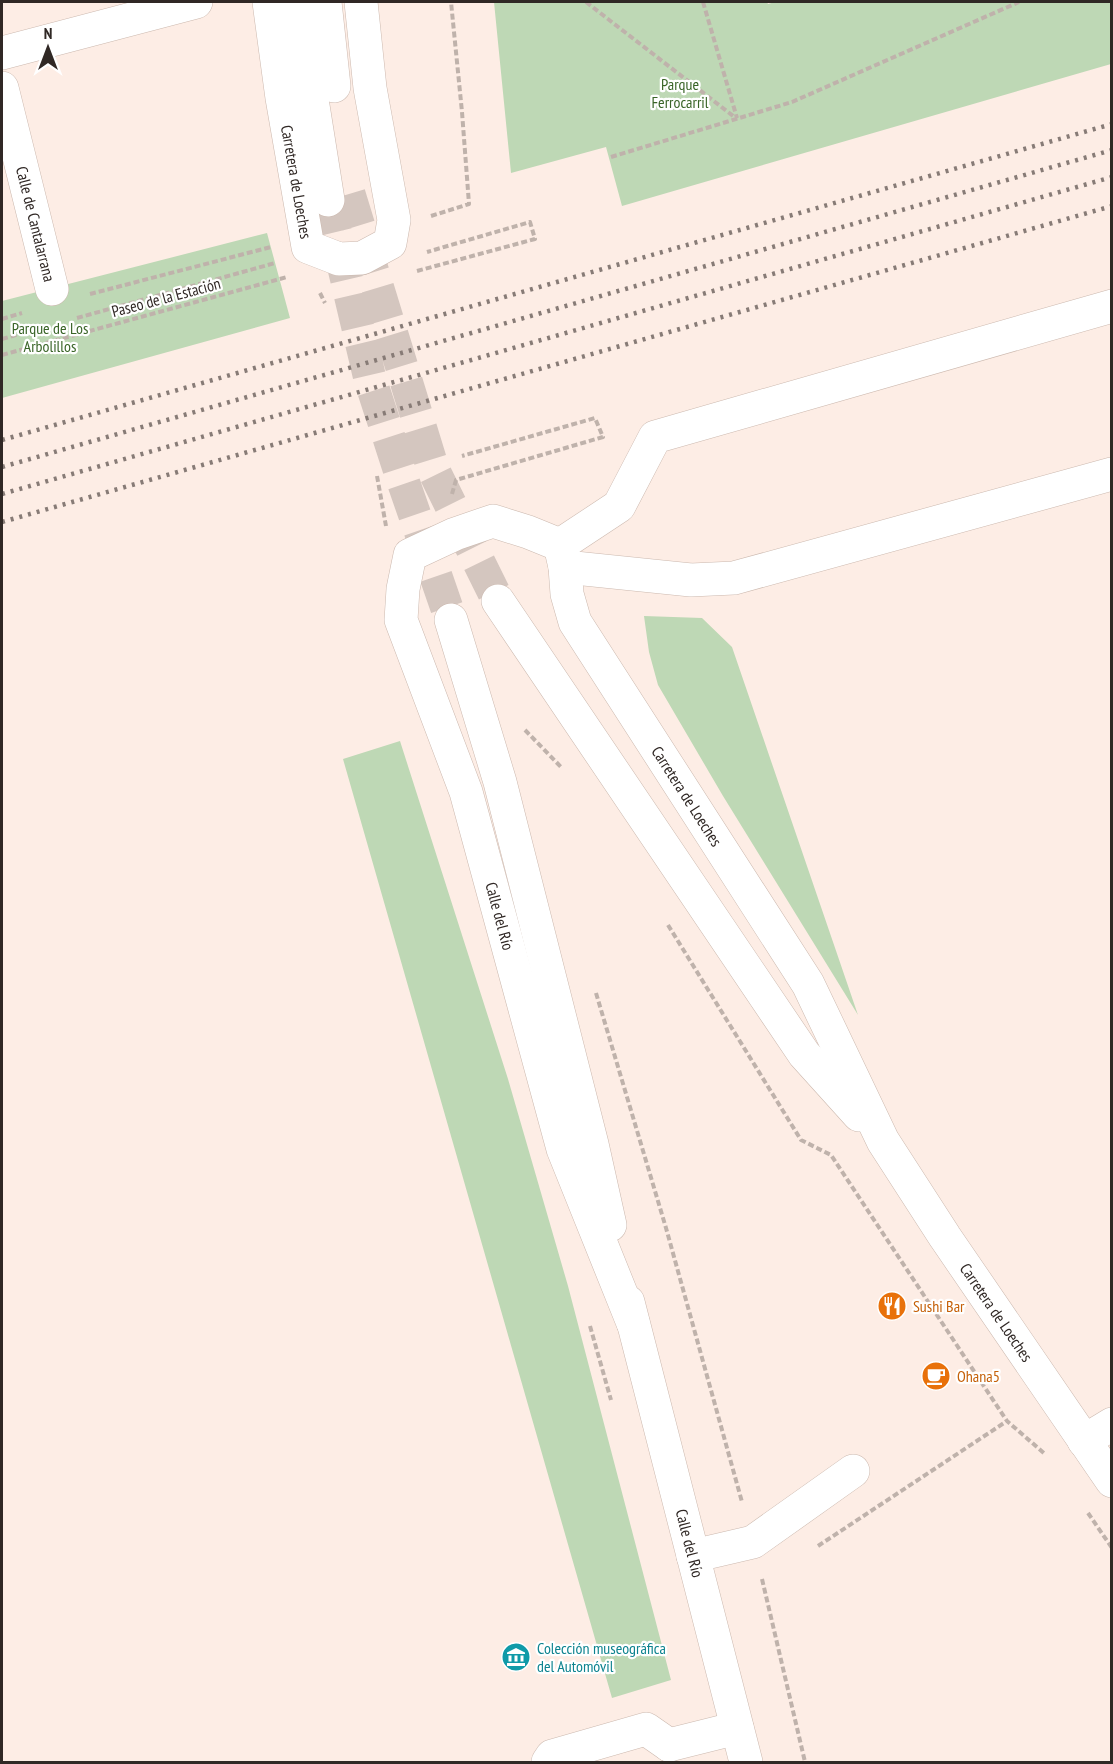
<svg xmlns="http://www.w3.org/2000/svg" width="1113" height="1764" viewBox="0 0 1113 1764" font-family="'PT Sans Narrow',sans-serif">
  <rect width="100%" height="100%" fill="#fdede5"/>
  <!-- green -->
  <path fill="#bed8b5" d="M494 2H767L768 4 775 2H1111V64L622 206 606 147 511 173Z
    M267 233 290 318 2 398V301Z
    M644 616 702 618 732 647 858 1015 723 796 658 685 649 652Z
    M400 741 508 1079 568 1286 671 1680 612 1698 343 759Z"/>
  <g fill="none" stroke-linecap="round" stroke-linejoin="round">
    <!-- minor-tunnel -->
    <path stroke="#d4c6bf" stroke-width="33" stroke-dasharray="33 16" stroke-linecap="butt" d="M349 194 433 469 498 601
      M328 200 370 379 402 478 451 620"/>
    <!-- minor casing -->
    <g stroke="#ccb9af" stroke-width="34">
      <g id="minor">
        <path id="s1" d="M269 2 282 98 308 247 339 259 362 258 390 243 394 220 370 88 361 2"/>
        <path d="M301 2 311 93 328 200"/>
        <path d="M325 2 334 86"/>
        <path d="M2 53 196 2"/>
        <path id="s2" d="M2 88 52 289"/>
        <path d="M560 545 619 506 655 437 1112 306"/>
        <path d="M565 567 691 580 734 578 1112 474"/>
        <path d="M498 601 804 1054 859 1115"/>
        <path d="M451 620 500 782 592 1144 610 1225"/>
        <path id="s3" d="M628 1302 746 1762"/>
        <path id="s4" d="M633 1323 563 1149 466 792 401 620 403 589 410 555 455 534 493 521 528 532 560 545 565 567 567 594 575 622 808 984 883 1141 945 1237 1112 1481"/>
        <path d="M1084 1441 1112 1424"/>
        <path d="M693 1556 753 1542 853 1471"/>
        <path d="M669 1745 737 1728"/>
        <path d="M548 1762 552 1756 646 1729 669 1745"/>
      </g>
    </g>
    <!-- path -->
    <path stroke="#bfb2ab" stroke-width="4" stroke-dasharray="6 3" stroke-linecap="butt" d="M586 2 737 119
      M703 2 737 118
      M611 157 792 102 1019 2
      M431 216 469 204 462 112 451 2
      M417 271 535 239 530 222 427 252
      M320 293 325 303
      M90 294 271 247
      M77 318 275 263
      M2 319 22 313
      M2 339 44 327
      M2 355 287 277
      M377 476 386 526
      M452 494 456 480 603 437 595 418 462 456
      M525 730 562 768
      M668 925 801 1140 831 1155 1007 1421 1045 1454
      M596 993 666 1228 742 1502
      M590 1326 611 1400
      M1088 1513 1112 1548
      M818 1546 1007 1421
      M762 1579 805 1762"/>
    <!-- minor -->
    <use href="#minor" stroke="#fff" stroke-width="33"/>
    <!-- rail -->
    <path stroke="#877b76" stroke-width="4.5" stroke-dasharray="3 6" stroke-linecap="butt" d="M2 440 1112 124
      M2 467 1112 150
      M2 494 1112 177
      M2 522 1112 206"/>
  </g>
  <!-- icons -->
  <defs>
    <g id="restaurant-disc" transform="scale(1.5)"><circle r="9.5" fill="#e8710a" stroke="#fff"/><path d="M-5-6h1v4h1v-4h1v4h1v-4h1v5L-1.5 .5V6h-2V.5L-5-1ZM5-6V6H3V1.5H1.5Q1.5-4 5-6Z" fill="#fff"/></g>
    <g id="cafe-disc" transform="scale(1.5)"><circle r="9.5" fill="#e8710a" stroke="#fff"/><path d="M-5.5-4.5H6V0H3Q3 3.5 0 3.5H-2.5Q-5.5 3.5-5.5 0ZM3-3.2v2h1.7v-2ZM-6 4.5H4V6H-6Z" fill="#fff"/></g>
    <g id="museum-disc" transform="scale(1.5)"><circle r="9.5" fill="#0f9aa8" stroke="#fff"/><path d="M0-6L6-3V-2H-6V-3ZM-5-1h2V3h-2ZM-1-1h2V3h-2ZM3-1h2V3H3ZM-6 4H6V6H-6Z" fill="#fff"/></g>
  </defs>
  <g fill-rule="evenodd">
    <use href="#restaurant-disc" x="892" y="1306"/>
    <use href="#cafe-disc" x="936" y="1376"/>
    <use href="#museum-disc" x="516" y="1657"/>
  </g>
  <g text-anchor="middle" stroke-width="4.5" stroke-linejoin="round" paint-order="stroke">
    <!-- park labels -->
    <g font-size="16" fill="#396427" stroke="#fff">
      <text x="680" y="90">Parque<tspan x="680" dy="18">Ferrocarril</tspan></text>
      <text x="50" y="334">Parque de Los<tspan x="50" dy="18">Arbolillos</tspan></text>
    </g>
    <!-- street labels -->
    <g font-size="16" fill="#302825" stroke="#fff">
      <text dy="6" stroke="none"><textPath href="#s1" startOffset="182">Carretera de Loeches</textPath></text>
      <text dy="6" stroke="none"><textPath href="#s2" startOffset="140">Calle de Cantalarrana</textPath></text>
      <text transform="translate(166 297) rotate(-15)" y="6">Paseo de la Estación</text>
      <text dy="6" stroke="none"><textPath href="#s4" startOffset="1254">Carretera de Loeches</textPath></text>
      <text transform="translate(500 916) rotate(75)" y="6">Calle del Río</text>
      <text dy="6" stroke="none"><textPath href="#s4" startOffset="1857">Carretera de Loeches</textPath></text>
      <text dy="6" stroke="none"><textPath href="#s3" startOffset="249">Calle del Río</textPath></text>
    </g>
    <!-- food labels -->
    <g font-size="16" fill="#c56008" stroke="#fff" text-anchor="start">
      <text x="913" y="1312">Sushi Bar</text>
      <text x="957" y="1382">Ohana5</text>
    </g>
    <!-- culture labels -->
    <g font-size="16" fill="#0d838f" stroke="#fff" text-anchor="start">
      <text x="537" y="1654">Colección museográfica<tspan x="537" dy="18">del Automóvil</tspan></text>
    </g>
  </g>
  <!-- border -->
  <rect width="1113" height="1764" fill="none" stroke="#302825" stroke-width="6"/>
  <!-- north arrow -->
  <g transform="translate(48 48)" stroke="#ffffff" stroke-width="4.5" paint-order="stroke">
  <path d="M0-4.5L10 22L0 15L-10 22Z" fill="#302825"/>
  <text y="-9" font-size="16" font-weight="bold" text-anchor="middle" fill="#302825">N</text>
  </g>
</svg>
